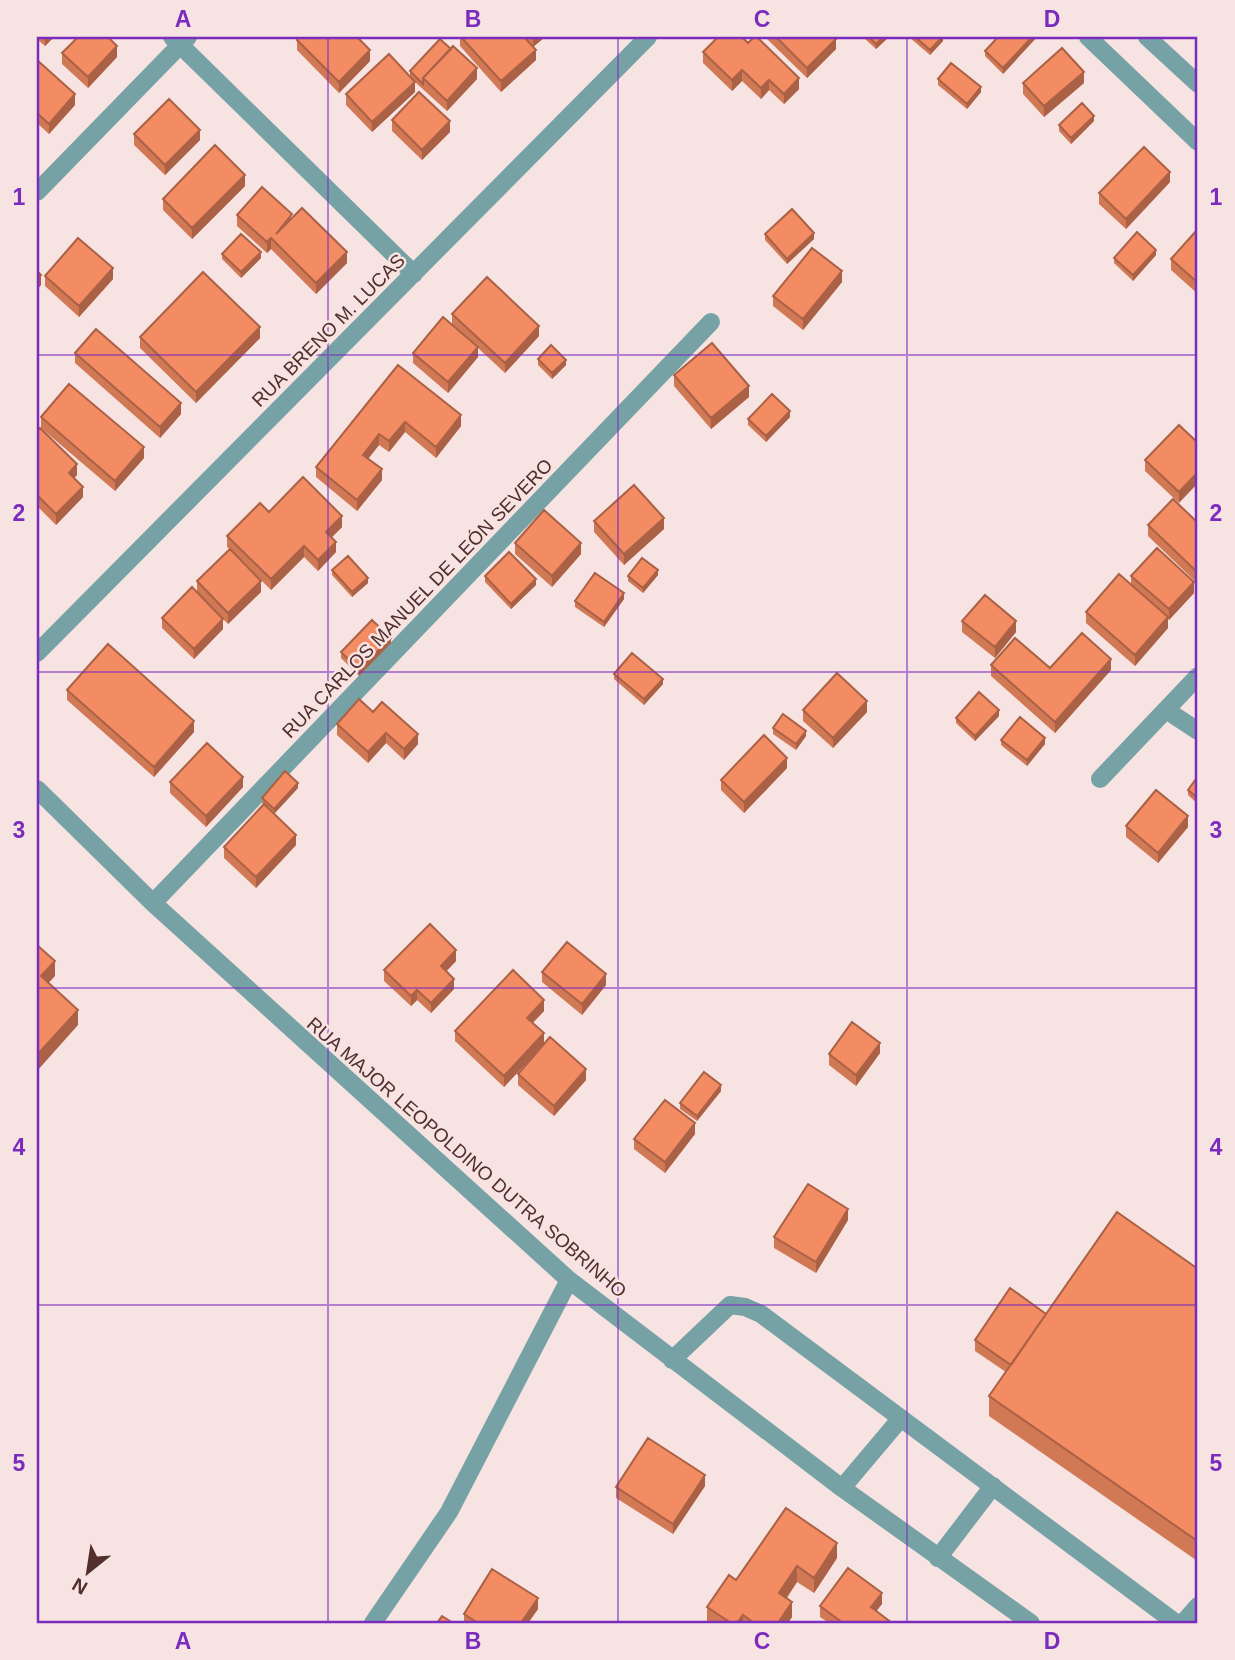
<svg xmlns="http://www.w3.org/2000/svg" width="1235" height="1660" viewBox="0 0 1235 1660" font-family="Arial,sans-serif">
  <rect width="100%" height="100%" fill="#f6e3e2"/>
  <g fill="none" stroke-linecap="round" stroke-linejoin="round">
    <!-- street -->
    <path stroke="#76a2a5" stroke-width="18" d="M172 37 414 274
      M1088 37 1198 142
      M1147 37 1198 84
      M37 192 188 37
      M37 653 648 37
      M1166 710 1198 731
      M1100 779 1198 676
      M37 789 153 903 569 1280 842 1488 1031 1623
      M153 903 711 322
      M672 1360 730 1305 745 1307 761 1314 1176 1623
      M842 1488 901 1418
      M938 1558 993 1486
      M373 1623 449 1512 569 1280
      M1183 1623 1198 1606"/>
  </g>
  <!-- wall -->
  <path fill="#d17855" d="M37 37H54L45 46 37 39Z
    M460 37H545L533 47 536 60 501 92 460 46Z
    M765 37H834L836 49 807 78Z
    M863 37H889L876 49Z
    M909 37H943V41L930 55Z
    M1037 37 1003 74 985 56V51Z
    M297 40 370 61 339 93 297 50Z
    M703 52 799 89 784 104 769 90 761 99 742 81 732 91 703 63Z
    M62 53 117 57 88 88 62 64Z
    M37 60 75 105 49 134 37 123Z
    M410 71 477 79 447 111 415 82V92L372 132 346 105V94L410 76Z
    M938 79 981 92 967 109 938 85Z
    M1023 83H1084L1044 117 1023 94Z
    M392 120 450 132 422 160 392 131Z
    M1094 121 1071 144 1059 131V125Z
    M134 134 200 140 165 175 134 145Z
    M1170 182 1126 229 1099 204V193Z
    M245 186 192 239 163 210V199Z
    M237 215 292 218 347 263 316 294 271 249 267 253 237 226Z
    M1198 233V294L1171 270V259Z
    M765 234 814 239 787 264 765 240Z
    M222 254 261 258 241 278 222 259Z
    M1156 255 1133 281 1114 263V258Z
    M45 276 113 279 79 317 45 286Z
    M842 282 803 330 773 306V296Z
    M452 314 539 336 505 373 478 348V357L448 393 413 363V353L465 336 452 324Z
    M140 337 260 338 196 403 140 348Z
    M75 353 181 414 160 438 75 363Z
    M538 359 566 365 552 379 538 365Z
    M398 365 461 426 436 458 405 432 389 452 379 445 368 459 382 480 357 511 316 477V467Z
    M674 375 749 397 711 429 674 386Z
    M41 417 144 458 115 491 41 428Z
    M790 417 766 442 748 425V419Z
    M1179 425V503L1145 471V460Z
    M37 431 77 475 74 478 83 497 56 525 37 506Z
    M1198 501V517L1196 515V504Z
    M269 512 342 527 332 537 336 552 318 571 304 557 271 590 240 559 261 592 228 624 197 592V581L230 549 227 547V536Z
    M594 521 664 529 624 565 594 532Z
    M1198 523V584L1148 536V525Z
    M515 543 581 554 552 587 515 554Z
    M332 570 368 583 352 597 332 575Z
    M658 575 643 593 628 581V576Z
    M485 576 536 585 511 609 485 582Z
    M1131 576 1194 593 1169 620 1168 619V628L1135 666 1086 623V612L1131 585Z
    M624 599 604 627 575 607V601Z
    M162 618 223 629 194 659 162 628Z
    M962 621 1016 632 995 658 962 632Z
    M391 643 359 676 341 658V652Z
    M991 665 1050 668 1111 670 1055 733 991 676Z
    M614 674 663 684 644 705 614 679Z
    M67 690 194 732 154 777 67 700Z
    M803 710 867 712 833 748 803 721Z
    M373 712 418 744 404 760 386 743 368 763 337 735V724Z
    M999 716 975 741 956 723V718Z
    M773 728 806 736 796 750 773 734Z
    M1001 740 1045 744 1027 766 1001 745Z
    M787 768 744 813 721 790V780Z
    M1198 776V804L1188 795V790Z
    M170 782 243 787 206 827 170 793Z
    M298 788 274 814 296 845 256 888 224 858V847L264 805 262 803V798Z
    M1126 826 1188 827 1158 863 1126 837Z
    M456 961 446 971 454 989 431 1013 417 1000 411 1006 384 981V970Z
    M542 972 606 985 582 1015 542 982Z
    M544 1011 533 1023 544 1044 586 1080 554 1116 518 1085V1074L541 1047 504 1087 455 1041V1031Z
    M880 1053 856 1086 829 1065V1054Z
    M721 1091 697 1121 680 1109V1103Z
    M695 1134 665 1173 634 1149V1139Z
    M848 1220 816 1273 774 1248V1237Z
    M1198 1269 1196 1560 989 1416V1396L1006 1372 975 1351V1340L1046 1314Z
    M705 1486 673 1534 616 1498V1487Z
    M837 1558 814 1593 797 1582 787 1598 792 1617 788 1623 707 1622V1607L736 1580Z
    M882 1604 876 1611 892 1623H829L820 1617V1606Z
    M538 1609 528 1623H464V1614Z"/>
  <!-- shaded-wall -->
  <path fill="#aa6145" d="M45 37H54L45 46Z
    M533 37H545L533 47Z
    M883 37H889L876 49V44Z
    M942 37H943V41L930 55V50Z
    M1032 37H1037L1003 74V68Z
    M836 39V49L807 78V68Z
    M117 46V57L88 88V77Z
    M370 50V61L339 93V82Z
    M536 50V60L501 92V81Z
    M477 68V79L447 111V101Z
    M742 70V81L732 91V80Z
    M1084 72V83L1044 117V106Z
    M799 78V89L784 104V94Z
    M769 80V90L761 99V88Z
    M415 82V92L372 132V122Z
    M981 87V92L967 109V104Z
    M75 94V105L49 134V124Z
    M1094 116V121L1071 144V138Z
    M450 121V132L422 160V150Z
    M200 130V140L165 175V165Z
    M1170 172V182L1126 229V219Z
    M245 175V186L192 239V228Z
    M814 233V239L787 264V259Z
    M271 238V249L267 253V242Z
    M1156 250V255L1133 281V275Z
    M261 252V258L241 278V272Z
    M347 252V263L316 294V283Z
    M113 268V279L79 317V306Z
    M842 271V282L803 330V319Z
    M41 275V285L37 290V279Z
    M539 326V336L505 373V363Z
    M260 327V338L196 403V392Z
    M478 347V357L448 393V382Z
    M566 360V365L552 379V373Z
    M749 386V397L711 429V418Z
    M181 403V414L160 438V427Z
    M790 411V417L766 442V436Z
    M461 415V426L436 458V447Z
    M405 422V432L389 452V441Z
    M379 434V445L363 465V455Z
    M144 447V458L115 491V481Z
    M77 464V475L69 483V473Z
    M382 469V480L357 511V500Z
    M1198 472V483L1179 503V492Z
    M83 487V497L56 525V514Z
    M342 516V527L326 543V532Z
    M664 518V529L624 565V554Z
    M336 542V552L318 571V560Z
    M581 543V554L552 587V576Z
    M304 546V557L271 590V579Z
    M658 570V575L643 593V588Z
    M368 578V583L352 597V592Z
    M536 579V585L511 609V604Z
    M261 581V592L228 624V613Z
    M1194 582V593L1169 620V609Z
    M624 593V599L604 627V622Z
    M1168 617V628L1135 666V655Z
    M223 619V629L194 659V649Z
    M1016 621V632L995 658V647Z
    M391 638V643L359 676V670Z
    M1111 659V670L1055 733V722Z
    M663 679V684L644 705V699Z
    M867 701V712L833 748V738Z
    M999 710V716L975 741V736Z
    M194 721V732L154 777V767Z
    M806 731V736L796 750V744Z
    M386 733V743L368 763V752Z
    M418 734V744L404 760V749Z
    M1045 738V744L1027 766V760Z
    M787 758V768L744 813V802Z
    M243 777V787L206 827V816Z
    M298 783V788L274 814V809Z
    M1188 816V827L1158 863V853Z
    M296 835V845L256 888V877Z
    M456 950V961L441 977V966Z
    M55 961V976L41 991V976Z
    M606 974V985L582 1015V1004Z
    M454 979V989L431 1013V1003Z
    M417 990V1000L411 1006V996Z
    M544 1000V1011L527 1028V1018Z
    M78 1010V1025L37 1071V1055Z
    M544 1033V1044L504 1087V1076Z
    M880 1043V1053L856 1086V1075Z
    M586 1069V1080L554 1116V1106Z
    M721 1085V1091L697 1121V1116Z
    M695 1123V1134L665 1173V1162Z
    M848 1209V1220L816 1273V1262Z
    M705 1475V1486L673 1534V1524Z
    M1198 1537V1557L1196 1560V1540Z
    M837 1543V1558L814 1593V1578Z
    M797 1566V1582L779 1608V1593Z
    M882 1593V1604L871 1618V1607Z
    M538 1598V1609L528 1623H521Z
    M792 1602V1617L788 1623H778Z
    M743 1615V1623H737Z"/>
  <!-- building -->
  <path fill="#f38b63" stroke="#aa6145" stroke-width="2" d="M78 37H108L117 46 88 77 62 53Z
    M299 37H357L370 50 339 82 297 40Z
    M461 37H524L536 50 501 81Z
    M718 37H742L748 43 754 37H757L799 78 784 94 769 80 761 88 742 70 732 80 703 52Z
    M776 37H834L836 39 807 68Z
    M869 37H883L876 44Z
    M915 37H942L930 50Z
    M998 37H1032L1003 68 985 51Z
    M440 39 451 49 423 78V84L410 71Z
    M453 46 477 68 447 101 423 78Z
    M1062 48 1084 72 1044 106 1023 83Z
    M389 54 415 82 372 122 346 94Z
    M37 60 75 94 49 124 37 113Z
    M951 63 981 87 967 104 938 79Z
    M419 92 450 121 422 150 392 120Z
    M169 99 200 130 165 165 134 134Z
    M1082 103 1094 116 1071 138 1059 125Z
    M215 145 245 175 192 228 163 199Z
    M1144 147 1170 172 1126 219 1099 193Z
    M262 187 292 214 276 234 302 208 347 252 316 283 271 238 267 242 237 215Z
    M792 209 814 233 787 259 765 234Z
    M1196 231 1198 233V283L1171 259Z
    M1137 232 1156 250 1133 275 1114 258Z
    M241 234 261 252 241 272 222 254Z
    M78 238 113 268 79 306 45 276Z
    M812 248 842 271 803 319 773 296Z
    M37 271 41 275 37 279Z
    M203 272 260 327 196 392 140 337Z
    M487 277 539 326 505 363 452 314Z
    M443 317 478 347 448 382 413 353Z
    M96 329 181 403 160 427 75 353Z
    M712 343 749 386 711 418 674 375Z
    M551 345 566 360 552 373 538 359Z
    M398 365 461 415 436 447 405 422 389 441 379 434 363 455 382 469 357 500 316 467Z
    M69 384 144 447 115 481 41 417Z
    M772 394 790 411 766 436 748 419Z
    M1179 425 1198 443V472L1179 492 1145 460Z
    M40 428 77 464 69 473 83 487 56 514 37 495V431Z
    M303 477 342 516 326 532 336 542 318 560 304 546 271 579 227 536 260 503 269 512Z
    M634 485 664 518 624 554 594 521Z
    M1173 499 1198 523V573L1148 525Z
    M544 510 581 543 552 576 515 543Z
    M1157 548 1194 582 1169 609 1131 576Z
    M230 549 261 581 228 613 197 581Z
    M509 552 536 579 511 604 485 576Z
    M348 556 368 578 352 592 332 570Z
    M642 558 658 570 643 588 628 576Z
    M595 573 624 593 604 622 575 601Z
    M1119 574 1168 617 1135 655 1086 612Z
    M192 587 223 619 194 649 162 618Z
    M985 595 1016 621 995 647 962 621Z
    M372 620 391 638 359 670 341 652Z
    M1082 633 1111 659 1055 722 991 665 1015 638 1050 668Z
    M108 644 194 721 154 767 67 690Z
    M632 653 663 679 644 699 614 674Z
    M837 673 867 701 833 738 803 710Z
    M979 692 999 710 975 736 956 718Z
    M359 699 373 712 382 702 418 734 404 749 386 733 368 752 337 724Z
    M783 714 806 731 796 744 773 728Z
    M1020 717 1045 738 1027 760 1001 740Z
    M764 735 787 758 744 802 721 780Z
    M207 743 243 777 206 816 170 782Z
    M285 771 298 783 274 809 262 798Z
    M1198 776V798L1188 790Z
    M1156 790 1188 816 1158 853 1126 826Z
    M264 804 296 835 256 877 224 847Z
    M430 924 456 950 441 966 454 979 431 1003 417 990 411 996 384 970Z
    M567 942 606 974 582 1004 542 972Z
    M37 945 55 961 41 976 78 1010 37 1055Z
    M513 970 544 1000 527 1018 544 1033 504 1076 455 1031Z
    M852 1022 880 1043 856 1075 829 1054Z
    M550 1037 586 1069 554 1106 518 1074Z
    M704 1072 721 1085 697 1116 680 1103Z
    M665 1100 695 1123 665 1162 634 1139Z
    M808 1184 848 1209 816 1262 774 1237Z
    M1117 1212 1198 1269V1537L1196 1540 989 1396Z
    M1010 1288 1046 1314 1011 1365 975 1340Z
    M648 1438 705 1475 673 1524 616 1487Z
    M786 1508 837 1543 814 1578 797 1566 779 1593 792 1602 778 1623H754L743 1615 737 1623H731L707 1607 729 1575 736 1580Z
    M848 1568 882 1593 871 1607 892 1623H843L820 1606Z
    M492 1569 538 1598 521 1623H478L464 1614Z
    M442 1616 453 1623H437Z"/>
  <!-- grid -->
  <path fill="none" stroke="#7b2cbf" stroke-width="2" stroke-opacity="0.55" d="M328 37V1623M618 37V1623M907 37V1623M37 355H1198M37 672H1198M37 988H1198M37 1305H1198"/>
  <g text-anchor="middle" stroke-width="5" stroke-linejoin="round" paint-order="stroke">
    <!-- street labels -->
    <g font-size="19" fill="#522e2d" stroke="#f6e3e2">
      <text transform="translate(328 330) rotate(-45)" y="7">RUA BRENO M. LUCAS</text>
      <text transform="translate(417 598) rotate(-46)" y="7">RUA CARLOS MANUEL DE LEÓN SEVERO</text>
      <text transform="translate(467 1157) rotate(41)" y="7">RUA MAJOR LEOPOLDINO DUTRA SOBRINHO</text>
    </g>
  </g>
  <!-- border -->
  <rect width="1235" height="1660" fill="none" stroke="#f6e3e2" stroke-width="77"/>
  <!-- north arrow -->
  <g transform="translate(88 1572) rotate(210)" stroke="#f6e3e2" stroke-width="5" paint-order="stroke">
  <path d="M0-5L12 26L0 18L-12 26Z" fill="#522e2d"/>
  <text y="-10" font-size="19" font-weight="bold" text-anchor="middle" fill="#522e2d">N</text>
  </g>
  <rect x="38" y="38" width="1158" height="1584" fill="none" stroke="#7b2cbf" stroke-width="2.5"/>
  <g font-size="23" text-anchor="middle" font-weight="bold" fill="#7b2cbf">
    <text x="183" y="27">A</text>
    <text x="473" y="27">B</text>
    <text x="762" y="27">C</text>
    <text x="1052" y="27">D</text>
    <text x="19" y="205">1</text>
    <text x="1216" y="205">1</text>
    <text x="19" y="521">2</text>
    <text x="1216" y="521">2</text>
    <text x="19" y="838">3</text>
    <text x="1216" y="838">3</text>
    <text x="19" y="1155">4</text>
    <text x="1216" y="1155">4</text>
    <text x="19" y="1471">5</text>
    <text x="1216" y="1471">5</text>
    <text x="183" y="1649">A</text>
    <text x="473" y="1649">B</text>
    <text x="762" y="1649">C</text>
    <text x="1052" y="1649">D</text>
  </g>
</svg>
